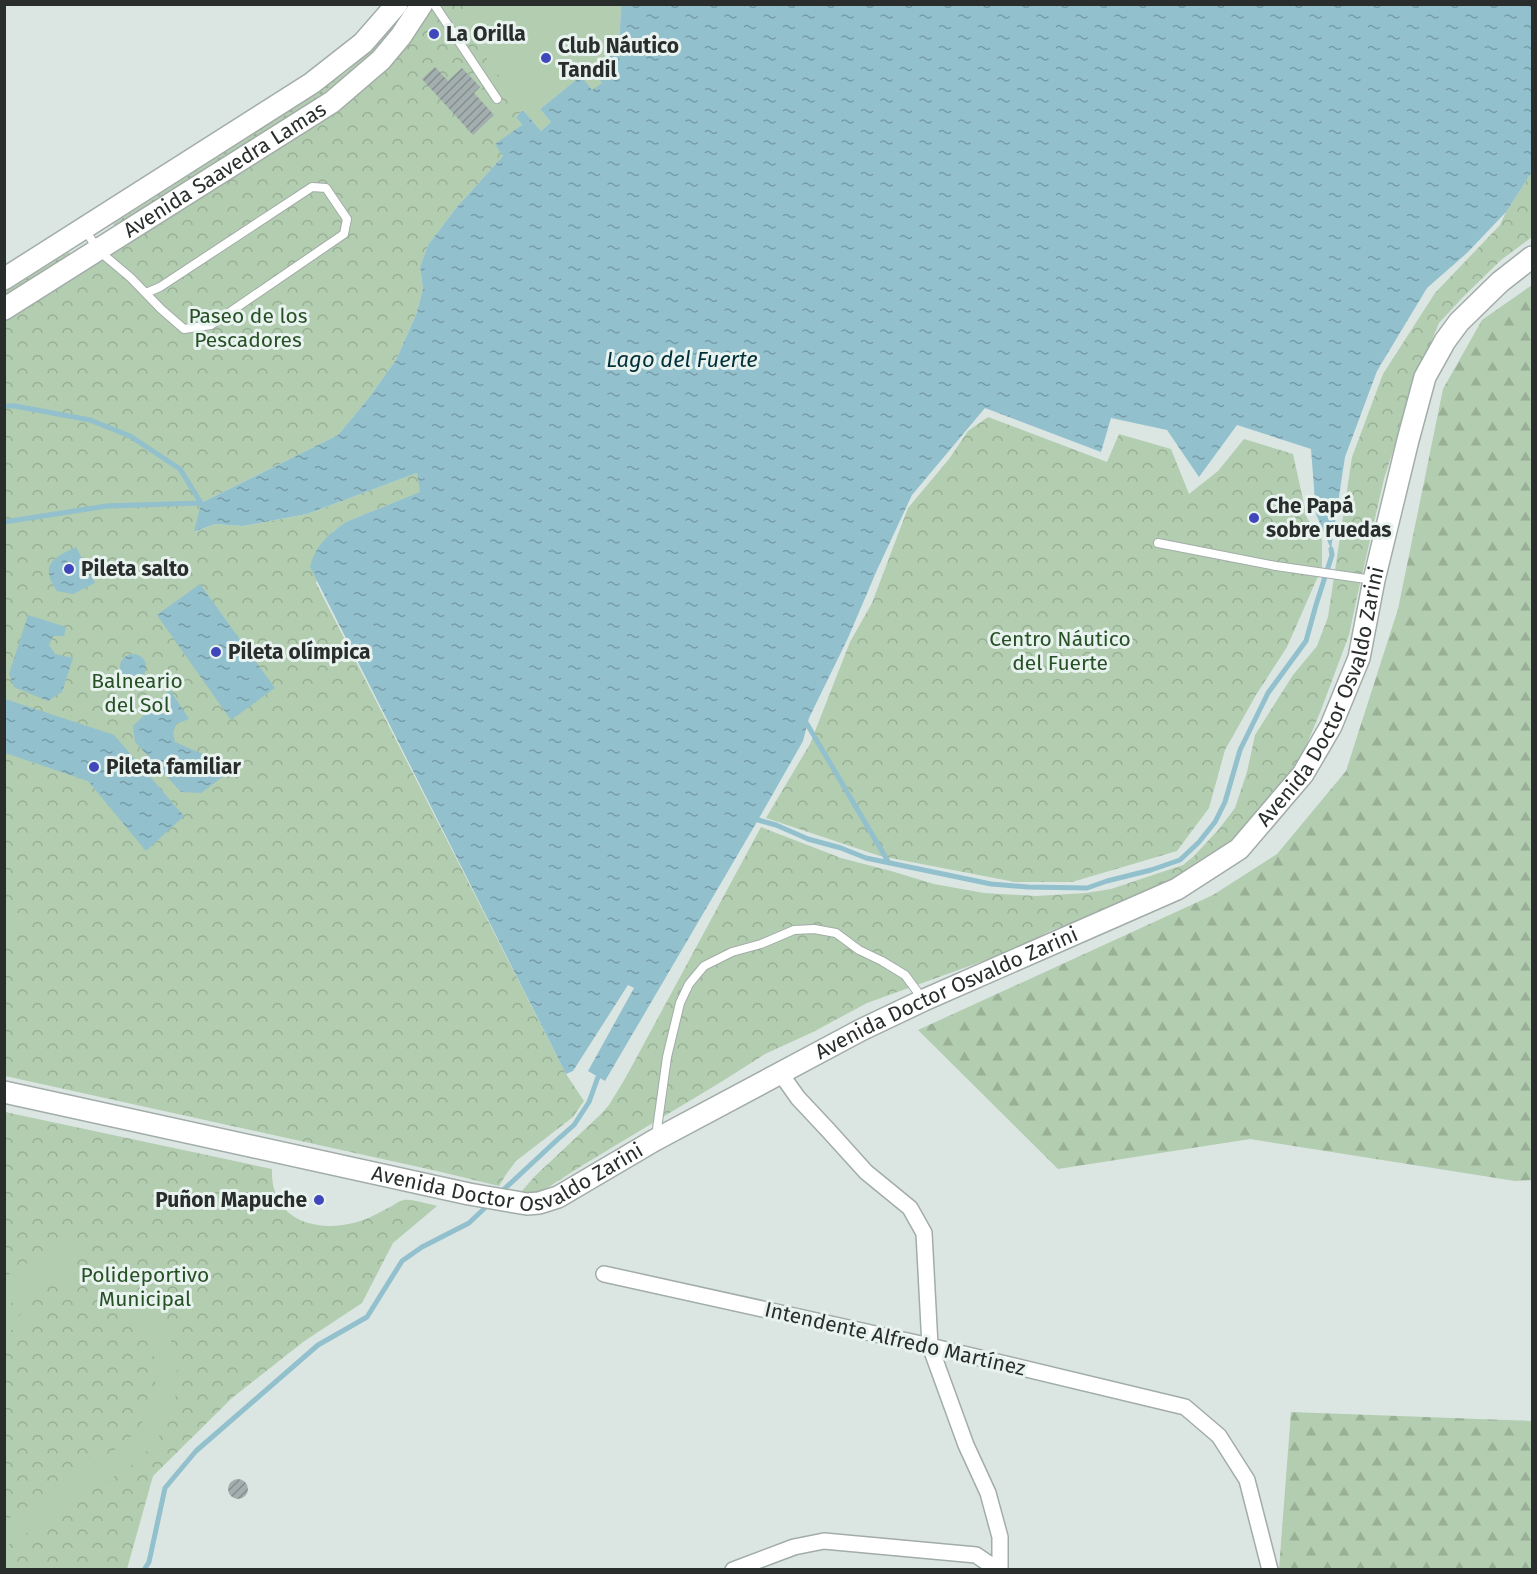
<svg xmlns="http://www.w3.org/2000/svg" width="1537" height="1574" viewBox="0 0 1537 1574" font-family="'Fira Sans',sans-serif">
  <defs>
    <pattern id="grass-dots" width="8" height="8" patternUnits="userSpaceOnUse" patternTransform="scale(1.5)"><rect width="8" height="8" fill="#b2cdaf"/><path d="M2 2h.1M6 6h.1" fill="none" stroke="#99b097" stroke-width="1.8" stroke-linecap="round"/></pattern>
    <pattern id="forest-firs" width="22" height="20" patternUnits="userSpaceOnUse" patternTransform="scale(1.5)"><rect width="22" height="20" fill="#b2cdaf"/><path d="M5 1l3.5 6h-7zM16 11l3.5 6h-7z" fill="#99b097"/></pattern>
    <pattern id="park-crowns" width="20" height="18" patternUnits="userSpaceOnUse" patternTransform="scale(1.5)"><rect width="20" height="18" fill="#b2cdaf"/><path d="M2 6a3 3 0 1 1 6 0M12 15a3 3 0 1 1 6 0" fill="none" stroke="#99b097"/></pattern>
    <pattern id="water-ripples" width="26" height="14" patternUnits="userSpaceOnUse" patternTransform="scale(1.5)"><rect width="26" height="14" fill="#92c0cd"/><path d="M2 4q2-2 4 0t4 0M15 11q2-2 4 0t4 0" fill="none" stroke="#779ca7"/></pattern>
    <pattern id="building-hatch" width="6" height="6" patternUnits="userSpaceOnUse" patternTransform="scale(1.5)"><rect width="6" height="6" fill="#a3aeae"/><path d="M-1 1l2-2M0 6l6-6M5 7l2-2" fill="none" stroke="#858e8e"/></pattern>
  </defs>
  <rect width="100%" height="100%" fill="#dbe6e3"/>
  <!-- grass -->
  <path fill="url(#grass-dots)" d="M397 15 400 17 375 52 347 76 310 103 115 227 113 224 308 99 346 72 372 49Z
    M69 252 70 255 5 296V292Z"/>
  <!-- forest -->
  <path fill="url(#forest-firs)" d="M1532 285V1180L1515 1181 1250 1139 1058 1169 918 1030 1213 895 1277 854 1346 771 1398 609 1443 389 1482 320Z
    M1291 1412 1532 1421V1569H1279Z"/>
  <!-- park -->
  <path fill="url(#park-crowns)" d="M431 5H624L516 117 522 125 503 156 456 208 428 245 420 267 423 289 416 315 396 360 368 399 338 435 201 503 195 532 215 524 243 526 307 514 417 473 421 492 348 521 332 532 316 583 566 1074 584 1101 573 1117 516 1161 507 1173 499 1186 437 1171 5 1076V316L332 113Z
    M1532 172V237L1501 260 1463 297 1439 323 1418 373 1384 479 1357 597 1349 635 1321 710 1301 758 1263 805 1230 842 1197 868 1099 913 1050 931 1011 951 867 1003 813 1032 765 1054 721 1082 583 1165 547 1188 537 1192 528 1193 521 1192 535 1176 600 1115 609 1105 626 1077 761 827 841 858 891 871 934 884 984 893 1036 896 1086 893 1111 889 1183 865 1194 856 1219 829 1235 808 1247 772 1255 735 1293 675 1317 646 1328 617 1352 457 1383 374 1435 293 1500 225 1506 212Z
    M988 417 1107 462 1119 434 1171 449 1189 494 1218 471 1244 439 1293 454 1307 518 1322 540V567L1287 647 1256 695 1225 750 1209 808 1177 851 1072 882H1015L880 856 766 818 810 744 850 642 872 603 908 508 949 459 968 431Z
    M5 1112 272 1169C270 1218 312 1233 353 1223 367 1220 380 1212 392 1206 395 1204 401 1200 404 1200 412 1199 428 1204 437 1206L393 1243 362 1303 303 1342 232 1398 153 1476 127 1569 5 1570Z"/>
  <!-- pitch -->
  <path fill="#b2cdaf" d="M478 5H624L621 7 619 49 603 83 592 91 580 77 540 109 551 122 541 131 523 110 458 17Z
    M4 908 23 915 15 935 5 931Z
    M68 1237 81 1258 71 1265C143 1268 194 1341 172 1410 165 1433 150 1450 132 1465L5 1547V1521L122 1445C133 1435 143 1424 149 1409 170 1357 140 1300 86 1286 71 1282 51 1282 36 1288 25 1293 15 1301 5 1307V1277Z
    M30 1308 34 1315 5 1334V1325Z"/>
  <!-- water -->
  <path fill="url(#water-ripples)" d="M624 4 1532 5V172L1506 212 1467 253 1427 288 1377 371 1345 457 1331 549 1316 514 1311 449 1237 425 1199 477 1167 430 1111 418 1101 452 985 408 912 495 877 570 848 638 809 718 803 741 758 820 605 1081 588 1071 634 988 628 985 573 1071 566 1074 310 567C315 546 330 532 348 521L420 492 417 473 307 514 243 526 215 524 194 532 201 503 338 435 368 399 396 360 416 315 423 289 420 267 428 245 456 208 503 156 495 144 522 125 516 117 523 110 541 131 551 122 540 109 581 76 592 90 602 83 592 68 619 49 621 6Z
    M76 547 95 583 73 594 57 591C39 565 53 558 76 547Z
    M200 584 275 688 231 720 157 615Z
    M28 615 66 627 64 636H53L49 645 55 654 73 658 62 692 48 701 14 687 9 674Z
    M120 667a13 13 0 1 1 26 0a13 13 0 1 1-26 0Z
    M170 690 189 719 176 724 173 733 175 742 221 762 229 772 201 793 181 792 135 742 133 726Z
    M5 699 114 735 184 816 146 851 88 781 5 753Z"/>
  <g fill="none" stroke-linecap="round" stroke-linejoin="round">
    <!-- stream -->
    <path stroke="#92c0cd" stroke-width="5" d="M4 406H15L90 420 130 436 180 469 201 503
      M4 522 107 506 201 503
      M807 724 889 863
      M758 820 776 825 808 839 841 848 866 858 991 884 1028 887 1087 888 1107 881 1151 870 1180 860 1199 842 1215 822 1225 802 1240 750 1268 693 1306 641 1316 605 1332 555 1331 549
      M500 1193 557 1140 574 1125 589 1102 598 1077
      M144 1570 149 1562 165 1488 196 1451 318 1345 367 1317 402 1261 422 1247 469 1223 489 1204"/>
  </g>
  <!-- building -->
  <path fill="url(#building-hatch)" d="M435 67 448 81 462 68 480 87 474 93 494 115 473 135 422 79Z
    M228 1489a10 10 0 1 1 20 0a10 10 0 1 1-20 0Z"/>
  <g fill="none" stroke-linecap="round" stroke-linejoin="round">
    <!-- service casing -->
    <g stroke="#a2aca9" stroke-width="10">
      <path id="service" d="M434 4 497 99
        M85 230 99 251 131 278 161 309 184 329 211 325 344 234 347 219 326 188 312 187 160 287 146 293
        M1158 543 1276 566 1373 580
        M656 1136 667 1057 680 1003 689 984 704 966 732 952 761 944 794 930 814 929 836 933 859 950 882 961 905 975 922 998"/>
    </g>
    <!-- minor casing -->
    <g stroke="#a2aca9" stroke-width="18">
      <path id="minor" d="M781 1074 798 1098 828 1130 866 1172 910 1208 924 1233 930 1346 966 1445 988 1493 1000 1537V1570
        M604 1274 930 1346 1185 1407 1219 1436 1247 1480 1270 1570
        M733 1570 794 1547 824 1541 976 1555 998 1570"/>
    </g>
    <!-- secondary casing -->
    <g stroke="#a2aca9" stroke-width="24">
      <g id="secondary">
        <path d="M4 279 312 83 363 43 397 4"/>
        <path id="s1" d="M4 309 332 102 381 60 401 36 422 4"/>
        <path id="s2" d="M4 1092 469 1194 527 1204 539 1203 558 1197 655 1140 861 1030 924 1000 1177 889 1239 849 1303 774 1331 726 1359 658 1374 580 1408 440 1425 377 1445 341 1459 322 1500 282 1532 257"/>
      </g>
    </g>
    <!-- service -->
    <use href="#service" stroke="#fff" stroke-width="8"/>
    <!-- minor -->
    <use href="#minor" stroke="#fff" stroke-width="15"/>
    <!-- secondary -->
    <use href="#secondary" stroke="#fff" stroke-width="21"/>
  </g>
  <!-- markers -->
  <g fill="#3f47bb" stroke="#e8f3f0" stroke-width="2">
    <circle cx="434" cy="34" r="6"/>
    <circle cx="546" cy="58" r="6"/>
    <circle cx="1254" cy="518" r="6"/>
    <circle cx="69" cy="569" r="6"/>
    <circle cx="216" cy="652" r="6"/>
    <circle cx="94" cy="767" r="6"/>
    <circle cx="319" cy="1200" r="6"/>
  </g>
  <g text-anchor="middle" stroke-width="6" stroke-linejoin="round" paint-order="stroke">
    <!-- poi labels -->
    <g font-size="21" font-weight="bold" fill="#292d2c" stroke="#e8f3f0" text-anchor="start">
      <text x="446" y="41">La Orilla</text>
      <text x="558" y="53">Club Náutico<tspan x="558" dy="24">Tandil</tspan></text>
      <text x="1266" y="513">Che Papá<tspan x="1266" dy="24">sobre ruedas</tspan></text>
      <text x="81" y="576">Pileta salto</text>
      <text x="228" y="659">Pileta olímpica</text>
      <text x="106" y="774">Pileta familiar</text>
      <text x="307" y="1207" text-anchor="end">Puñon Mapuche</text>
    </g>
    <!-- street labels -->
    <g font-size="21" fill="#292d2c" stroke="#e8f3f0">
      <text dy="7" stroke="none"><textPath href="#s1" startOffset="261">Avenida Saavedra Lamas</textPath></text>
      <text dy="7" stroke="none"><textPath href="#s2" startOffset="1510">Avenida Doctor Osvaldo Zarini</textPath></text>
      <text dy="7" stroke="none"><textPath href="#s2" startOffset="1006">Avenida Doctor Osvaldo Zarini</textPath></text>
      <text dy="7" stroke="none"><textPath href="#s2" startOffset="520">Avenida Doctor Osvaldo Zarini</textPath></text>
      <text transform="translate(895 1339) rotate(13)" y="7">Intendente Alfredo Martínez</text>
    </g>
    <!-- park labels -->
    <g font-size="21" fill="#275025" stroke="#e8f3f0">
      <text x="248" y="323">Paseo de los<tspan x="248" dy="24">Pescadores</tspan></text>
      <text x="1060" y="646">Centro Náutico<tspan x="1060" dy="24">del Fuerte</tspan></text>
      <text x="137" y="688">Balneario<tspan x="137" dy="24">del Sol</tspan></text>
      <text x="145" y="1282">Polideportivo<tspan x="145" dy="24">Municipal</tspan></text>
    </g>
    <!-- water labels -->
    <g font-size="22" font-style="italic" fill="#012f39" stroke="#e8f3f0">
      <text x="682" y="367">Lago del Fuerte</text>
    </g>
  </g>
  <!-- border -->
  <rect width="1537" height="1574" fill="none" stroke="#292d2c" stroke-width="12"/>
</svg>
